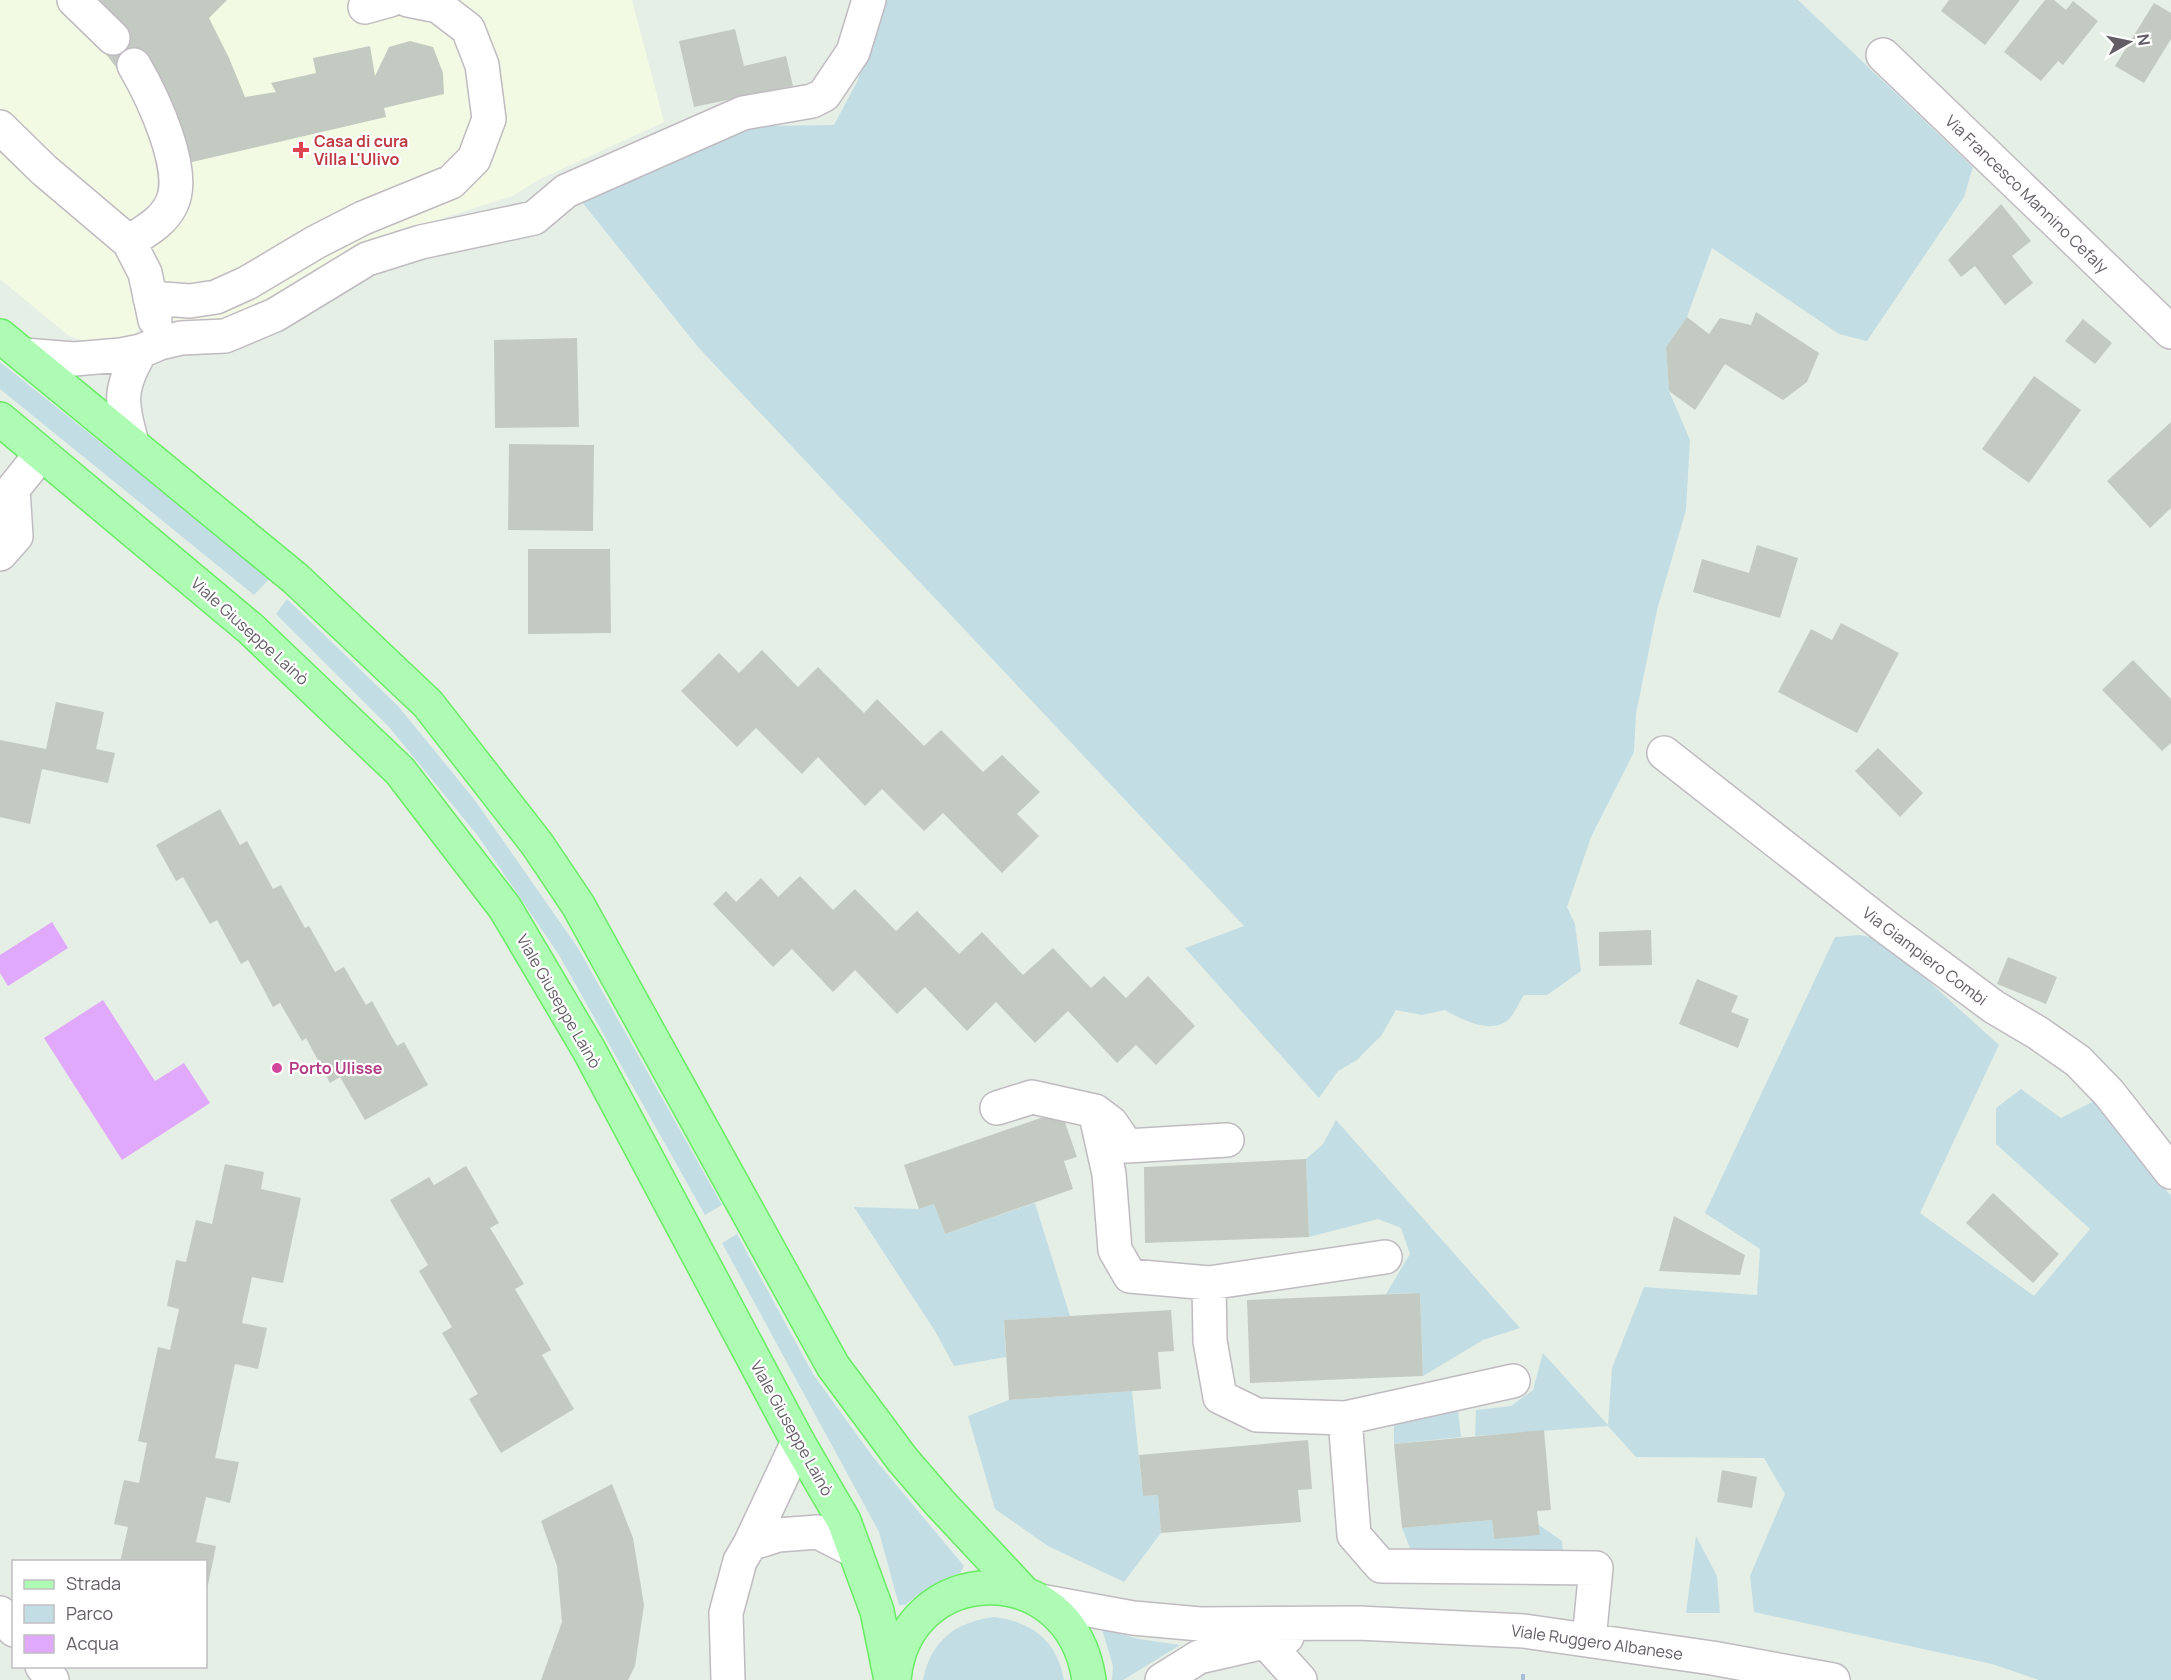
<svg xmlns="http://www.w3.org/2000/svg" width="2171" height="1680" viewBox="0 0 2171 1680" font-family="Manrope,sans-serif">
  <rect width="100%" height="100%" fill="#e5efe6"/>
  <!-- medical -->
  <path fill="#f3fae3" d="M0 0H632L664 122 540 179 512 196 368 242 264 308 229 322 183 323 141 328 130 338 93 344 69 336 0 279Z"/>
  <!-- green -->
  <path fill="#c3dde5" d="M881 0H1798L1973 167 1964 197 1867 341 1839 334 1712 248 1687 317 1666 347 1669 391 1690 440 1686 510 1657 610 1636 714 1634 752 1591 837 1567 907 1575 924 1581 971 1547 995H1524C1519 1002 1515 1014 1508 1020 1490 1035 1461 1019 1445 1010L1422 1015 1396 1010 1381 1036 1357 1060 1338 1071 1319 1098 1185 948 1244 926 698 347 578 197 752 126 834 125 858 80Z
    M0 362 270 578 254 595 0 389Z
    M287 599 398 706 474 799 578 948 722 1205 705 1215 559 955 478 836 389 727 276 614Z
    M1860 935 1883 940 1999 1045 1920 1213 2034 1296 2090 1229 1996 1144V1108L2021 1089 2061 1118 2096 1100 2171 1196V1680H2039L1992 1664 1754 1612 1750 1576 1785 1494 1764 1458 1636 1457 1608 1426 1475 1436 1476 1410 1511 1406 1533 1390 1543 1353 1608 1425 1612 1368 1644 1287 1757 1295 1760 1249 1705 1213 1835 937Z
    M1336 1120 1520 1328 1483 1340 1423 1376 1420 1293 1386 1294 1410 1254 1401 1228 1378 1219 1309 1237 1306 1159 1323 1144Z
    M1035 1203 1070 1316 1004 1320 1006 1357 954 1366 935 1331 854 1207 919 1209 934 1204 945 1234Z
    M737 1234 813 1374 873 1457 964 1566 960 1573C938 1580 922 1591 905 1605H899L879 1532 722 1243Z
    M1132 1391 1143 1496 1158 1495 1161 1533 1124 1582 1048 1546 995 1509 968 1416 1009 1400Z
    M1458 1410 1461 1437 1394 1444V1421Z
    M1492 1520 1494 1539 1539 1525 1562 1541 1563 1551 1557 1555 1412 1553 1402 1528Z
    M1696 1536 1717 1576 1720 1613H1686Z
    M994 1617C1032 1622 1057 1640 1064 1680H923C931 1640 956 1622 994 1617Z
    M1102 1629 1139 1639 1180 1645 1123 1680H1112L1113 1666Z"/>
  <!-- water -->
  <path fill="#e1a9fb" d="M52 922 68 948 8 986 0 973V955Z
    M103 1000 155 1081 184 1063 210 1103 122 1160 44 1038Z"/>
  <!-- building -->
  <path fill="#c3cac2" d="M90 0H227L209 18 229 58 245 97 276 92 271 83 316 73 313 58 370 46 375 76 389 47 410 41 433 47 443 73 444 94 384 108 386 117 188 163 103 50Z
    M1949 0H2020L1985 45 1941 11Z
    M2045 0H2054L2066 10 2073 1 2098 21 2063 65 2058 61 2041 81 2004 52Z
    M2154 3 2171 13V39L2144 83 2115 66Z
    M735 29 744 66 786 56 793 86 694 107 679 41Z
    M2001 204 2031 241 2012 256 2033 283 2005 305 1975 266 1961 277 1948 260Z
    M1756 312 1819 353 1807 382 1783 400 1725 364 1695 410 1669 391 1666 347 1687 317 1709 334 1720 318 1751 325Z
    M2083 319 2112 343 2095 364 2065 341Z
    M577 338 579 427 495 428 494 340Z
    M2034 376 2081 410 2029 483 1982 449Z
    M2171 422V508L2150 528 2107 481Z
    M509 444 594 445 593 531 508 530Z
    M1757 545 1798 558 1780 618 1693 592 1702 559 1749 573Z
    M528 549H610L611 633 528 634Z
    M1841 623 1899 653 1857 733 1778 692 1811 629 1832 640Z
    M762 650 798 687 818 667 864 713 877 699 924 746 941 730 983 772 1002 755 1040 792 1017 814 1039 836 1002 873 943 813 924 831 882 789 865 806 818 757 802 774 756 728 737 747 681 691 719 653 739 673Z
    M2133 660 2171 699V743L2162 751 2102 690Z
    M56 702 104 712 96 749 115 753 108 783 42 769 30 824 0 817V740L46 749Z
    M1878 748 1923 793 1900 817 1855 771Z
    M220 809 240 845 247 841 273 889 281 885 305 928 309 926 335 972 344 967 366 1005 372 1001 397 1046 404 1042 428 1085 365 1120 340 1077 330 1083 306 1038 302 1041 280 1003 273 1007 248 960 241 964 217 920 210 924 183 877 176 881 156 845Z
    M800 876 833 910 855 889 896 931 917 911 959 954 982 932 1023 975 1053 948 1091 988 1104 976 1126 998 1148 976 1195 1026 1156 1065 1136 1045 1117 1063 1068 1011 1035 1043 996 1002 967 1031 925 987 897 1014 855 970 833 992 792 949 773 967 713 904 726 891 736 902 761 878 778 897Z
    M1651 930 1652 965 1599 966V932Z
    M2008 957 2057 977 2046 1004 1997 984Z
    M1697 979 1738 996 1731 1012 1749 1019 1738 1048 1679 1024Z
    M1061 1111 1077 1157 1064 1161 1073 1189 945 1234 934 1204 919 1209 904 1165Z
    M1306 1159 1309 1237 1145 1243 1144 1167Z
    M225 1164 264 1172 261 1189 301 1198 283 1283 252 1277 242 1323 267 1328 258 1369 235 1364 215 1458 239 1462 230 1503 206 1497 196 1542 216 1546 207 1590 206 1562H120L128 1527 114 1524 124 1480 139 1483 147 1443 138 1441 158 1347 170 1350 179 1309 167 1306 176 1260 186 1262 196 1220 212 1224Z
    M466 1166 499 1223 490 1228 524 1284 515 1289 551 1350 542 1355 574 1409 501 1453 469 1399 478 1394 442 1333 452 1327 419 1271 428 1265 390 1200 429 1177 434 1185Z
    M1993 1193 2059 1254 2033 1283 1966 1223Z
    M1674 1216 1745 1255 1740 1275 1659 1271Z
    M1420 1293 1423 1376 1250 1383 1247 1300Z
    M1171 1310 1174 1351 1158 1352 1161 1389 1009 1400 1004 1320Z
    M1544 1430 1551 1510 1537 1511 1540 1535 1494 1539 1492 1520 1402 1528 1394 1444Z
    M1308 1440 1312 1489 1298 1490 1301 1522 1161 1533 1158 1495 1143 1496 1139 1455Z
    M1722 1470 1757 1477 1752 1508 1717 1502Z
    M612 1484 633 1538 644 1605 635 1666 628 1680H541L562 1622 557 1566 541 1521Z"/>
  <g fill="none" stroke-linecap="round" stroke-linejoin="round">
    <!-- minor casing -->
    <g stroke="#c0bac1" stroke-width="36">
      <path id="minor" d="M74 0 113 38
        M365 7 390 0
        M1883 55 2171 332
        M0 127 44 170 129 242 145 273 155 320
        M129 242C145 231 162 223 171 205 189 172 152 96 134 65
        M150 298 190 301 216 297 247 283 316 242 363 218 451 182 474 159 489 119 482 65 468 29 438 6 408 0
        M24 355 74 359 121 355 141 351 160 343 181 338 225 336 275 315 367 259 421 242 534 218 566 191 743 113 812 101 824 95 853 52 869 0
        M132 443C121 402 118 389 141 351
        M0 554 16 536 13 489 41 454
        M1664 753 1886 927 1994 1007 2038 1033 2078 1061 2109 1093 2171 1172
        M997 1108 1032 1097 1095 1111
        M1227 1140 1127 1146 1111 1123 1095 1111 1109 1174 1115 1250 1130 1276 1209 1283 1210 1341 1220 1397 1257 1415 1345 1418 1354 1535 1381 1566 1596 1568 1589 1640
        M1209 1283 1385 1257
        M1345 1418 1513 1381
        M750 1544 778 1535 818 1532 855 1551
        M1040 1601 1133 1618 1200 1624 1358 1623 1524 1631 1712 1658 1833 1680
        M0 1613 14 1630
        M1265 1641 1300 1680
        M42 1666 52 1680
        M728 1680 726 1613 740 1561 750 1544 798 1442
        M1162 1680 1199 1657 1287 1637"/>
    </g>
    <!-- major casing -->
    <g stroke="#67ec62" stroke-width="36">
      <path id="major" d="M0 336 296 579 428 704 537 844 578 905 833 1366 902 1459 939 1502 1024 1593
        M0 419 251 629 400 771 505 908 589 1050 798 1442 844 1521 877 1611 891 1680
        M894 1680C904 1560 1071 1554 1089 1680"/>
    </g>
    <!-- path -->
    <path stroke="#a7bed6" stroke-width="4" stroke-dasharray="6 3" stroke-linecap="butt" d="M1523 1680V1671"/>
    <!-- minor -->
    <use href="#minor" stroke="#fff" stroke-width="33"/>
    <!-- major -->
    <use href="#major" stroke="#aefcb4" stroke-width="33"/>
  </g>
  <!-- markers -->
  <path fill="#e0444e" stroke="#fff" stroke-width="2" d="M298 141h6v6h6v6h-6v6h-6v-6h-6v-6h6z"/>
  <circle fill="#d1479c" stroke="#fff" stroke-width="2" cx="277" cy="1068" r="6"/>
  <g text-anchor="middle" stroke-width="4.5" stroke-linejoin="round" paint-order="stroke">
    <!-- health labels -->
    <g font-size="16" font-weight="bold" fill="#be3a42" stroke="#fff" text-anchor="start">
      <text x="314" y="147">Casa di cura<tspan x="314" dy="18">Villa L'Ulivo</tspan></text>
    </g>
    <!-- street labels -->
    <g font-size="16" fill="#635d65" stroke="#fff">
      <text transform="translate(2027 194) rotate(44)" y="6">Via Francesco Mannino Cefaly</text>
      <text transform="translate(250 631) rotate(42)" y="6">Viale Giuseppe Lainò</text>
      <text transform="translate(1925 956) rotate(37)" y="6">Via Giampiero Combi</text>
      <text transform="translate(559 1001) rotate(60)" y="6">Viale Giuseppe Lainò</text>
      <text transform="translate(792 1428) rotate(61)" y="6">Viale Giuseppe Lainò</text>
      <text transform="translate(1597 1642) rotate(8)" y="6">Viale Ruggero Albanese</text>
    </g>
    <!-- hotel labels -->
    <g font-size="16" font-weight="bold" fill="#b23c85" stroke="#fff" text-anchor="start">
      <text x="289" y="1074">Porto Ulisse</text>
    </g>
  </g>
  <!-- legend -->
  <rect x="12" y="1560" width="195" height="108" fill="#ffffff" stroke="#c1bec1" stroke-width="1.5"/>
  <rect x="24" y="1580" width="30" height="9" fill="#aefcb4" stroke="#c1bec1" stroke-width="1.5"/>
  <text x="66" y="1590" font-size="18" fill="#635d65">Strada</text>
  <rect x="24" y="1605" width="30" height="18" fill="#c3dde5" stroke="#c1bec1" stroke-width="1.5"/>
  <text x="66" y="1620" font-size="18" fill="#635d65">Parco</text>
  <rect x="24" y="1635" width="30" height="18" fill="#e1a9fb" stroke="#c1bec1" stroke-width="1.5"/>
  <text x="66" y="1650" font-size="18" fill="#635d65">Acqua</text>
  <!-- north arrow -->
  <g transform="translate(2129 42) rotate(81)" stroke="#ffffff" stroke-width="4.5" paint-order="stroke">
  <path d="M0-4.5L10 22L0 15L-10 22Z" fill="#635d65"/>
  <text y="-9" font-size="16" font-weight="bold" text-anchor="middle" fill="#635d65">N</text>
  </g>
</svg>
